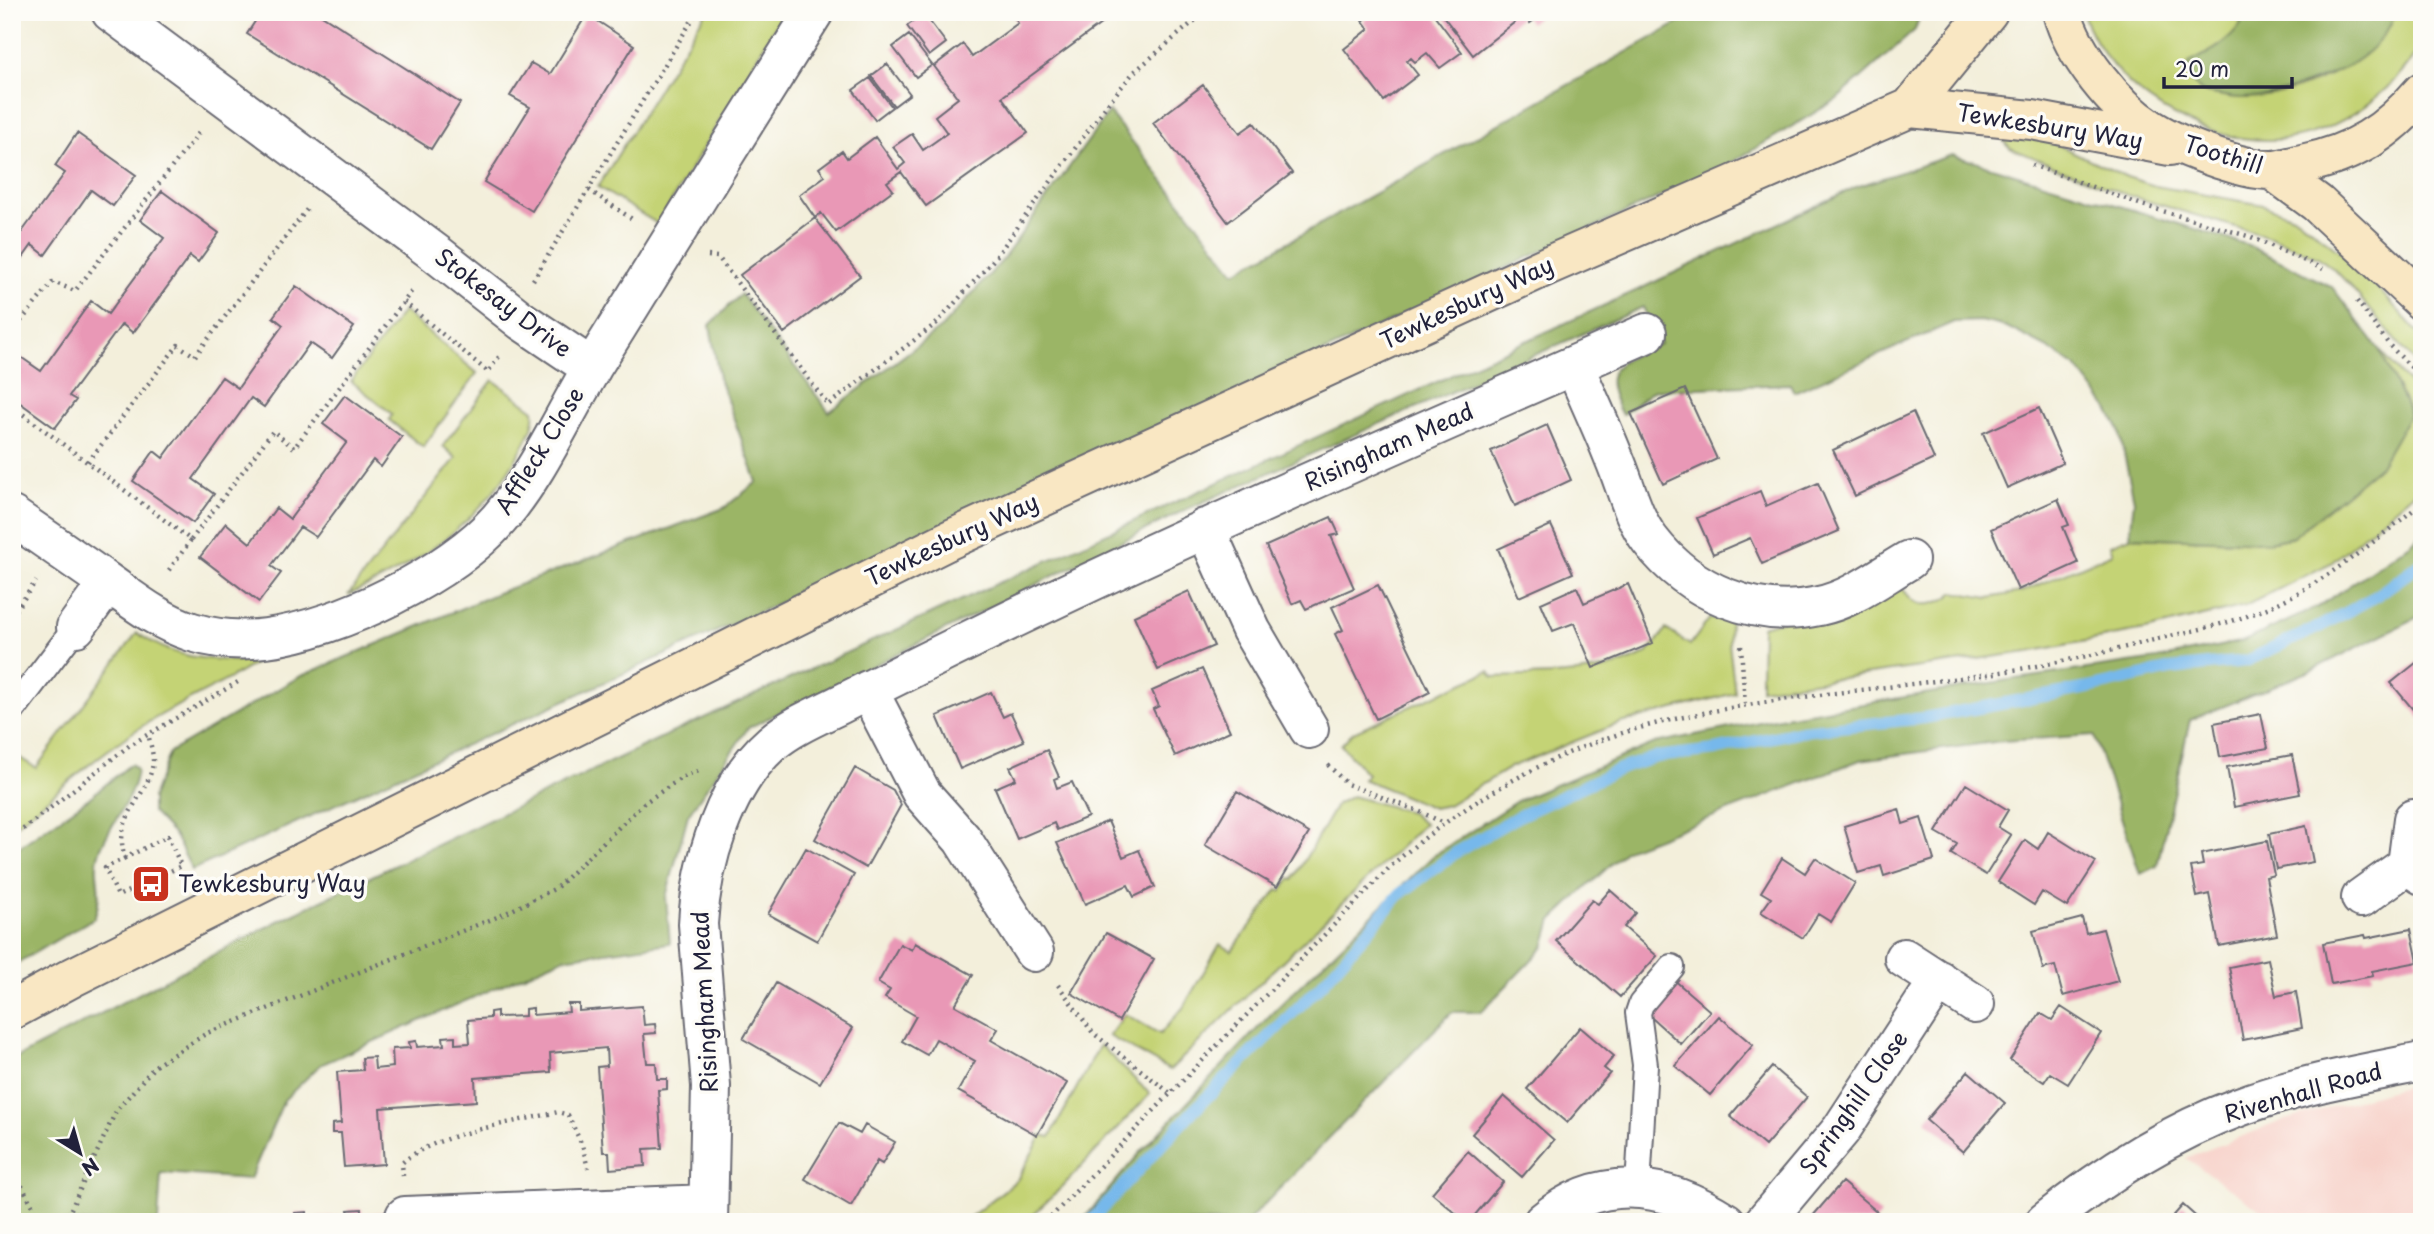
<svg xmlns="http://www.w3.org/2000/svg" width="2434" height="1234" viewBox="0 0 2434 1234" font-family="'Playpen Sans',sans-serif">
  <rect width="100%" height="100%" fill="#fdfcf7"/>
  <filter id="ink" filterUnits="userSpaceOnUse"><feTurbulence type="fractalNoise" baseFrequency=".0143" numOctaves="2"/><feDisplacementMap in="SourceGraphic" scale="14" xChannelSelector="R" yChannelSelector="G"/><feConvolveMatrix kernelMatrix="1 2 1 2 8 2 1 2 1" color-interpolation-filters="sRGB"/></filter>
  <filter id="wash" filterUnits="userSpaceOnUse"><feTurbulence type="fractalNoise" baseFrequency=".00686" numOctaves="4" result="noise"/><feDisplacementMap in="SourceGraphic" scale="28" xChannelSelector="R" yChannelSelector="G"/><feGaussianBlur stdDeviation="1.57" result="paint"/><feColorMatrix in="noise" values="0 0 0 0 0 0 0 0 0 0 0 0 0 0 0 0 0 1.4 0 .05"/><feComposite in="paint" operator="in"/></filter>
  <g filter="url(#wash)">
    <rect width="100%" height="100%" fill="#f3efdb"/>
    <!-- built -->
    <path fill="#f7d1c9" d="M2422 1082V1222H2278L2186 1158 2282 1121Z"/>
    <!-- green -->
    <path fill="#c4d375" stroke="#737a58" stroke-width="2" d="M706 12H784L658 224 598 187Z
      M2082 12H2239L2241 24 2234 35 2214 50 2244 98C2256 97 2269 96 2281 93 2323 83 2381 54 2396 12H2422C2422 21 2423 31 2422 39 2419 55 2393 83 2380 94 2353 117 2321 135 2285 139 2202 148 2110 92 2082 12Z
      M1996 132 2043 138 2127 177 2155 186 2264 205 2296 217 2357 265 2422 337V371L2351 287 2336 271 2318 257 2273 238 2127 195 2010 148Z
      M403 311 477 373 423 447 389 420 392 414 351 381Z
      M2380 351 2422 397V486L2331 563 2245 606 2150 629 2028 652 1761 689 1762 626 1901 587C1905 591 1909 598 1914 601 1927 609 1945 601 1954 592L1989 598 2021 592 2113 553 2110 545 2130 537 2269 542 2293 537 2410 414Z
      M493 380 534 410C536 424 528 438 521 450 484 519 419 565 348 595L456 458 443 446Z
      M1710 618 1730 621 1729 643 1735 693 1620 723 1511 767 1448 805 1433 808 1363 779 1367 774 1341 745 1353 732 1489 671 1493 677C1542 675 1600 678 1645 654 1653 649 1660 637 1666 629L1690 645Z
      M137 633C178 661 208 659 257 662 221 686 180 702 144 725 97 755 56 793 12 828V753L36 768Z
      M1352 796 1410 812 1424 824 1170 1070 1109 1036 1125 1014 1160 1034 1183 1008 1220 944 1232 951 1278 889 1281 891 1290 879 1293 880 1337 804Z
      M1100 1045 1150 1094 1062 1187 1025 1222H964L1017 1180 1042 1135 1050 1137Z"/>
    <!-- forest -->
    <path fill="#9bb566" stroke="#5e6c50" stroke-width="2" d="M1698 12H1921L1915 30 1836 100 1724 167 878 558 192 870 175 836 152 812V798L170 752 299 677 500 592 724 508 757 482 719 378 710 325 741 294 829 412 942 327 1000 263 1109 112 1235 272Z
      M2239 12H2396C2390 29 2378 44 2364 55 2342 74 2274 98 2244 98 2230 99 2215 94 2201 92L2190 79 2189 63C2208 53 2229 43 2241 24Z
      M1952 155 2248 245 2332 287 2380 351 2410 414 2380 466 2293 537 2269 542 2130 537 2134 500 2119 430 2107 407 2077 368 2048 348 2007 327 1981 321 1954 322 1794 392 1790 384 1654 390 1622 415C1595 366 1619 362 1660 344L1643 307 1185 510 748 728 688 815 666 897 670 943 563 958 320 1065 284 1100 250 1179 161 1173 158 1222H12V1060L278 921 654 741 1642 288 1856 187Z
      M2422 531V615L2308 672 2190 720 2157 866 2140 874 2094 735 2002 741 1860 760 1626 850 1552 920 1544 947 1481 1012H1452L1247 1222H1081L1140 1153 1274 1011 1433 856 1517 801 1655 743 1790 716 2009 680 2157 659 2244 641 2318 607 2413 542Z
      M131 764 137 769C134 800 109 824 99 853 92 874 105 891 94 918L12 966V852L89 798Z"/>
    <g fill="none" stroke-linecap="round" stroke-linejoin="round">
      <!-- stream -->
      <path stroke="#76b8eb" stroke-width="12" d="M1090 1222 1194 1110 1321 985 1400 894 1458 851 1517 817 1620 769 1656 757 1715 750 1801 731 1924 718 2088 688 2171 669 2246 661 2319 627 2376 596 2422 563"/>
    </g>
    <g id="blocks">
      <!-- building -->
      <path fill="#e998b6" d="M261 12H317L460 103 431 149 247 34Z
        M1010 12H1117L1002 97 1028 133 926 206 901 172 887 182 893 190 836 232 821 213 815 218 860 276 784 333 740 275 815 218 799 195 825 176 819 168 842 151 847 158 875 137 898 169 905 163 893 147 912 134 923 150 947 133 935 116 958 98 934 66 963 44 972 57 1018 23Z
        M1374 12H1432L1462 52 1440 68 1427 53 1415 62 1411 58 1407 61 1418 75 1384 101 1344 49 1369 29 1363 21Z
        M1440 12H1545L1530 23 1524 15 1473 55Z
        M587 14 634 45 532 211 484 182 530 107 510 96 531 63 550 74Z
        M924 14 946 43 929 56 907 26Z
        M909 35 932 65 916 77 893 47Z
        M887 64 910 94 894 106 871 76Z
        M870 78 892 107 875 120 853 90Z
        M1203 85 1240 133 1254 123 1292 173 1228 222 1153 123Z
        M77 133 136 175 113 206 91 190 45 255 32 245 12 273V232L19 236 65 173 55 166Z
        M162 191 219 233 198 262 190 256 133 333 122 324 69 396 76 400 55 428 12 397V357L15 353 41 371 91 301 108 314 164 238 140 220Z
        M296 286 354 327 332 358 310 343 264 407 251 398 193 479 214 494 193 523 133 481 154 451 163 458 222 377 238 388 283 325 273 317Z
        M1685 389 1717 459 1663 484 1631 413Z
        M345 395 402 437 381 467 373 460 316 537 300 527 271 566 281 573 259 602 200 557 226 523 250 543 276 508 290 519 347 442 323 424Z
        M2039 408 2063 463 2007 488 1983 433Z
        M1913 412 1934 459 1855 496 1833 450Z
        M1547 425 1571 480 1515 506 1491 451Z
        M1818 483 1839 531 1762 564 1750 538 1713 554 1697 518 1760 491 1766 506Z
        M2058 499 2069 525 2063 527 2078 563 2018 590 1991 529Z
        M1331 517 1339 534 1331 536 1354 588 1306 609 1301 600 1292 604 1266 546Z
        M1551 525 1573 573 1519 597 1498 549Z
        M1628 584 1653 643 1593 668 1574 623 1553 631 1541 603 1577 587 1584 603Z
        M1378 585 1430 692 1376 719 1335 634 1343 630 1332 607Z
        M1189 591 1214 646 1158 670 1134 616Z
        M2422 658V716L2420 718 2391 683Z
        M1202 669 1230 731 1175 756 1153 709 1159 706 1152 691Z
        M991 692 1003 717 1011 713 1024 741 960 769 937 716Z
        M2261 714 2268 748 2220 757 2214 723Z
        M1047 750 1059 777 1054 779 1057 788 1072 782 1088 817 1057 830 1054 823 1017 839 995 788 1016 779 1010 767Z
        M2292 755 2300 794 2234 807 2227 767Z
        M855 768 893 790 901 805 866 868 815 839Z
        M1966 784 2008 810 1998 827 2011 835 1986 875 1951 854 1957 844 1936 832Z
        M1237 791 1309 833 1277 887 1205 845Z
        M1899 809 1903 824 1921 818 1934 860 1884 876 1881 866 1858 873 1844 826Z
        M1108 821 1123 857 1139 850 1155 887 1134 897 1128 885 1085 904 1057 843Z
        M2306 826 2313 862 2276 869 2269 834Z
        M2048 832 2096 862 2067 907 2042 892 2034 905 1998 882 2025 840 2038 849Z
        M2267 841 2274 875 2266 877 2277 935 2219 946 2209 894 2197 897 2191 867 2203 865 2201 854Z
        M806 848 854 875 817 941 768 914Z
        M1782 858 1805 873 1815 858 1855 883 1831 922 1818 914 1803 938 1761 912 1771 898 1761 892Z
        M1610 890 1636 913 1624 927 1657 956 1620 997 1556 941 1592 900 1598 904Z
        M2082 918 2086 933 2103 929 2118 981 2063 996 2055 966 2043 969 2033 931Z
        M2411 929 2418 962 2372 971 2373 976 2331 984 2323 943 2365 935 2366 938Z
        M1106 933 1154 959 1119 1021 1071 993Z
        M915 943 973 975 955 1005 998 1029 991 1040 1067 1083 1037 1135 958 1091 975 1061 936 1039 927 1055 902 1041 916 1016 885 998 890 990 878 983 900 944 912 950Z
        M2268 959 2276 996 2296 992 2302 1028 2243 1040 2229 967Z
        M1672 978 1710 1011 1681 1044 1644 1011Z
        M776 983 853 1028 820 1083 743 1039Z
        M568 1004H579V1011L642 1006 644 1025 655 1024 656 1033 644 1034 647 1063H656L657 1079H667V1089L658 1090 662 1148 644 1149 645 1166 610 1169 609 1152H603L597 1067 607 1066 606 1048 550 1053 551 1072 475 1078 476 1101 380 1108 384 1164 344 1167 341 1133H332V1124L341 1123 337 1072 363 1070 362 1058 374 1057 375 1069 393 1067 392 1049 410 1048 409 1042 416 1041 417 1047 444 1045 443 1037 455 1036V1044L470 1043 468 1020 490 1018V1012L497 1011V1017L525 1016V1009L533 1008V1015L569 1012Z
        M2061 1007 2101 1033 2068 1084 2050 1073 2044 1082 2010 1060 2040 1013 2052 1020Z
        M1719 1016 1753 1045 1710 1095 1675 1066Z
        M1580 1027 1614 1056 1604 1068 1610 1073 1567 1123 1527 1089Z
        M1772 1067 1807 1097 1765 1146 1730 1116Z
        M1968 1071 2005 1103 1963 1152 1926 1120Z
        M1504 1096 1554 1140 1522 1177 1472 1134Z
        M839 1123 860 1134 865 1125 895 1142 882 1164 877 1161 851 1206 805 1179Z
        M1468 1151 1503 1182 1469 1222H1466L1432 1193Z
        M1842 1182 1881 1215 1875 1222H1818L1812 1217Z
        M2183 1205 2202 1222H2168Z
        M362 1209V1214L395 1211V1222H286V1220L295 1219V1213L307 1212V1218L349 1215 348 1210Z"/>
    </g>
  </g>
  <g filter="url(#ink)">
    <use href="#blocks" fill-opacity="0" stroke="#6b6a73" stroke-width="2"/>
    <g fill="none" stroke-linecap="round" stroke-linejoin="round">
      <!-- lane casing -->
      <g stroke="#6b6a73" stroke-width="28">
        <path id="lane" d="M12 711 76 627
          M1638 1187 1645 1065 1638 1013 1641 1004 1672 967"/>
      </g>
      <!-- street casing -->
      <g stroke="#6b6a73" stroke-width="42">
        <path id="street" d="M111 12 438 255 522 321 592 368
          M1574 365C1587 396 1602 427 1614 458 1626 486 1632 516 1650 540 1690 592 1756 620 1819 606 1851 600 1881 576 1909 560
          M12 516C44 538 76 560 107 582 134 601 160 622 192 632 215 639 242 641 266 638 339 629 451 574 499 519 538 474 563 416 593 366 666 247 740 130 814 12
          M1205 528 1251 630 1309 729
          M76 627 108 583
          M868 690 922 794 962 839 1034 952
          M2413 819 2407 865 2422 875
          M2361 898 2407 865
          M1904 958 1975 1004
          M405 1216 708 1204
          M708 1222 711 1086 698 924C701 863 725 784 772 743 792 726 819 715 843 703 892 678 941 654 990 630 1206 525 1427 430 1647 333
          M1543 1222C1601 1172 1666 1183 1726 1222
          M1764 1222 1841 1130 1939 980
          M2045 1222C2103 1175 2169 1133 2239 1107 2297 1085 2361 1074 2422 1062"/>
      </g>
      <!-- secondary casing -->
      <g stroke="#6b6a73" stroke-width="42">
        <path id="secondary" d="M2062 12C2073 54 2115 106 2151 129 2172 142 2195 151 2219 159 2235 164 2253 170 2271 170 2281 170 2292 166 2302 164 2354 154 2388 132 2422 92
          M1910 108 2032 120 2170 146
          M2272 170 2317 203 2422 301
          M12 1010 73 977 949 540 1549 265 1910 108 1988 12"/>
      </g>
      <!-- path -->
      <path stroke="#6b6a73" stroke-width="4.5" stroke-dasharray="2 5" stroke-linecap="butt" d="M2032 165 2142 205 2251 237 2323 269
        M589 190 635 221
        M708 256 718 257 828 405 937 323 995 258 1109 102 1134 72 1205 12
        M533 280 697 12
        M2357 301 2390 346 2422 378
        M404 302 488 372 501 354
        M12 332 53 282 75 291 201 130
        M12 406 191 540 166 574
        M88 462 178 345 195 356 308 208
        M191 540 273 431 294 448 414 288
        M12 616 36 581
        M1741 646 1745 705
        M1328 765 1347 784 1416 810 1444 823
        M12 838 130 745 238 682
        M125 858 105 868 118 896 181 866 168 836 125 858C111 817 151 795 153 761 153 752 150 742 148 734
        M1058 985 1093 1033 1170 1093
        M12 1167 41 1222
        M403 1176 402 1163C435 1133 513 1123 558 1112L568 1115 582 1145 588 1168
        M65 1222 116 1111 155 1066 207 1033 502 915 556 888 644 803 686 775 699 771
        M1046 1222 1392 865C1458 807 1544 756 1629 731 1731 701 1838 694 1943 680 2012 672 2080 659 2146 642 2183 632 2224 626 2260 611 2321 586 2371 544 2422 503"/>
      <!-- lane -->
      <use href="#lane" stroke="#fff" stroke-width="24"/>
      <!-- street -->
      <use href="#street" stroke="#fff" stroke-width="38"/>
      <!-- secondary -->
      <use href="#secondary" stroke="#f9e7c3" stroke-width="38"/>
    </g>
  </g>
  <!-- icons -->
  <defs>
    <g id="bus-square" transform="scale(2.0125)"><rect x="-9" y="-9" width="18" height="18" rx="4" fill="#c8321e" stroke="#fdfcf7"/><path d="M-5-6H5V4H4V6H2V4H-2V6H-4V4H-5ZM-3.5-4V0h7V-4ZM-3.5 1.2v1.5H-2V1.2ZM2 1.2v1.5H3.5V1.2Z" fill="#fff"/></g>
  </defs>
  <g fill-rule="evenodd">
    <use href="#bus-square" x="151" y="884"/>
  </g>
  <g text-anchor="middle" stroke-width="7" stroke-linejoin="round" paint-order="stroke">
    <!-- street labels -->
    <g font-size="23" fill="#22223b" stroke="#fdfcf7">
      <text transform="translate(2050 127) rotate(9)" y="8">Tewkesbury Way</text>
      <text transform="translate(2223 155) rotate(17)" y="8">Toothill</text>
      <text transform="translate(503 303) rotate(37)" y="8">Stokesay Drive</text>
      <text transform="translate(1467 303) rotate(-25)" y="8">Tewkesbury Way</text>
      <text transform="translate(1389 447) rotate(-24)" y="8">Risingham Mead</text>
      <text transform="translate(540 451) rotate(-58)" y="8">Affleck Close</text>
      <text transform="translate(952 540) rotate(-25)" y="8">Tewkesbury Way</text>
      <text transform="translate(705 1002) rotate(-93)" y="8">Risingham Mead</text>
      <text transform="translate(2303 1093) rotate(-16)" y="8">Rivenhall Road</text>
      <text transform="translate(1854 1103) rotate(-55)" y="8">Springhill Close</text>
    </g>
    <!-- poi labels -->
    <g font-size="23" fill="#22223b" stroke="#fdfcf7" text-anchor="start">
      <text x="178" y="892">Tewkesbury Way</text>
    </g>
  </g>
  <!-- margin -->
  <rect width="2434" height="1234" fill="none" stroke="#fdfcf7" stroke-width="42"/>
  <!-- north arrow -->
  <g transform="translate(80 1153) rotate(143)" stroke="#fdfcf7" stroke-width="5" paint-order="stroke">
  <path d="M0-5L12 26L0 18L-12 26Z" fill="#22223b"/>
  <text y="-10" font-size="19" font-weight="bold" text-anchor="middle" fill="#22223b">N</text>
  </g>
  <!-- scale -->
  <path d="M2164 77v10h128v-10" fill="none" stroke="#22223b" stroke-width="3.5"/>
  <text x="2175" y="77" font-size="21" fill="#22223b" stroke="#fdfcf7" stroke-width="5" paint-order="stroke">20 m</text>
</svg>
